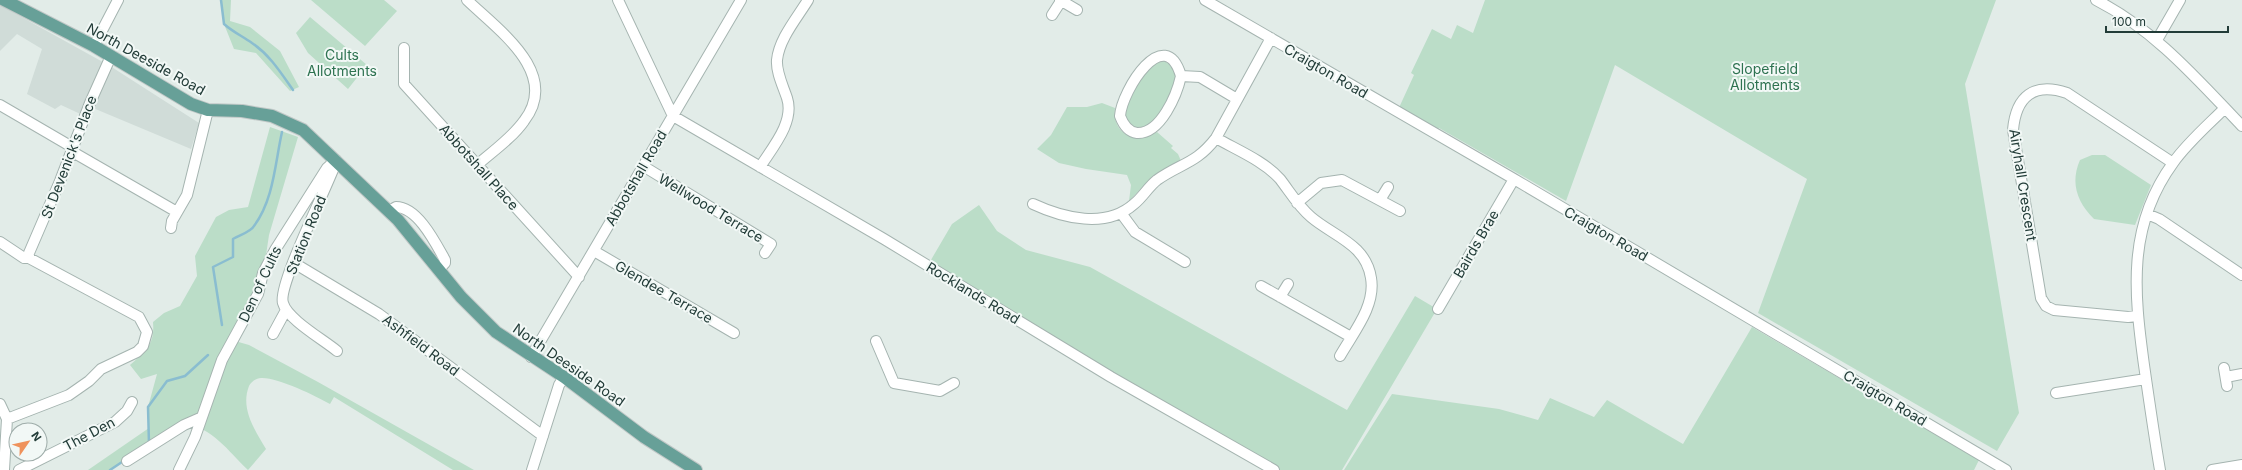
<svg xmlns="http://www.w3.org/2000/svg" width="2242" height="470" viewBox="0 0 2242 470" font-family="Inter,sans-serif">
  <rect width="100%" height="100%" fill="#e2ece8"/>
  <!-- built -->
  <path fill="#d0dcd8" d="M0 5 110 66 199 123 191 149 93 108 89 118 61 105 55 109 27 94 42 49 17 34 0 51Z"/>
  <!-- green -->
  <path fill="#bbddc8" d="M221 0H231L230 21 250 27 280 51 299 87 290 91 256 53 234 49 224 24Z
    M311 0H384L397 11 365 46Z
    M1485 0H1996L1965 84 2019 413 1997 451 1758 313 1807 179 1615 65 1566 201 1439 128 1436 134 1397 112 1414 75 1411 73 1432 29 1451 39 1457 25 1473 33Z
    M310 17 367 65 348 89 308 53 296 33Z
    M1161 60C1194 70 1163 114 1147 127L1133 128 1124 117C1130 94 1138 70 1161 60Z
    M1102 103 1115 108C1112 135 1136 144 1157 132L1173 146 1171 148 1178 154 1181 161 1154 175 1129 201 1131 185 1127 175 1086 169 1059 163 1037 149 1051 135 1067 107H1087Z
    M270 127 298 137 269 235 265 262 254 295 228 339 249 345 318 382 474 470H453L334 397 330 404C316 396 277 377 261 378 256 378 251 382 249 386 240 409 255 430 266 449L248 470C227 450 214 429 183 422L110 470H88L149 428 148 407 157 374 141 379 130 365C146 351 155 344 153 322L164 313 180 306 197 276 195 256 216 217 229 210 248 207Z
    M2092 155H2105L2151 185 2135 225 2094 219C2077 202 2070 183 2080 160Z
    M979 205 997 231 1026 250 1090 267 1347 410 1415 296 1437 309 1342 470H1274L928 265 952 224Z
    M1752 327 1979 460 1974 470H1344L1392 394 1499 409 1538 420 1550 398 1594 417 1607 400 1683 444Z"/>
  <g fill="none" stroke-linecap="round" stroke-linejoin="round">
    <!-- stream -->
    <path stroke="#8abdd0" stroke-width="2.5" d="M221 0 224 24C233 32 242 36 252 43 270 55 281 73 293 90
      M222 325 213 267 233 257V239C239 235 251 232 254 226 274 199 275 163 282 132
      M149 444 148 407 167 381 185 376 208 355
      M110 470 125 460"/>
    <!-- minor casing -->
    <g stroke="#a5b4b0" stroke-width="12">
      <path id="minor" d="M467 0C498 30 561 73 524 121 512 138 493 151 477 165
        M618 0 673 116 884 239 1111 377 1274 470
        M1060 0 1077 10
        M1205 0 1514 179 2006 470
        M2096 0C2155 30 2197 79 2242 126
        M1052 15 1061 1
        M2157 40 2180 0
        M94 46 118 0
        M404 48V84L579 277
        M1181 76C1177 94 1161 134 1137 133 1128 132 1123 124 1120 116 1122 90 1165 22 1181 76L1200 77 1237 99
        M0 105 72 147
        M1216 138C1237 150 1264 161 1280 179 1290 192 1298 206 1311 217 1333 236 1366 244 1371 278 1376 306 1353 333 1340 356
        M71 151 177 212
        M336 162C328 186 277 286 283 303 287 319 324 340 337 351
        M643 166 771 244 765 253
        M760 167C772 148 795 122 787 98 783 86 776 72 777 60 779 39 797 18 808 0
        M1380 200 1388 187
        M1297 203 1321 183 1342 180 1400 211
        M1033 204C1063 218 1106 229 1134 204 1143 197 1148 187 1157 180 1181 163 1196 164 1216 138L1271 38
        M389 211 396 207C418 207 436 244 445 260V263L439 269
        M1121 213 1135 232 1185 262
        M2147 214 2159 219 2242 275
        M171 228 172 221 187 195 208 110
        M0 242 24 258H29L139 317 147 332 143 346 137 352 101 369 89 381 69 395 7 419
        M594 251 734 333
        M29 258V253L60 181 90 103 111 56
        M294 263 379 314 543 436
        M1261 286 1351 337
        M1280 297 1288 284
        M1438 309 1514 179
        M2137 316 2128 317 2054 310 2046 306 2041 298 2013 130C2016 96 2034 82 2067 93L2173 163
        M273 334 286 310
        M876 341 894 383 940 391 954 383
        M531 357 741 0
        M2224 368 2227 386
        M2226 377 2242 374
        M2056 393 2146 379
        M0 404 7 419 4 470
        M127 461 184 425 200 418
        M19 470 115 422 127 411 132 402
        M179 470 195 437 222 360 258 294 263 273 275 250 327 168 336 160
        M532 470 559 385 564 377
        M2160 470C2154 435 2149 400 2144 365 2134 292 2127 226 2173 163 2187 143 2208 125 2225 108
        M2212 470 2242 465"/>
    </g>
    <!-- major casing -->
    <g stroke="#c1c8c7" stroke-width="14">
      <path id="major" d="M4 0 94 46 191 104 208 110 242 111 272 116 303 130 398 220 461 297 496 332 564 377 644 437 696 470"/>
    </g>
    <!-- minor -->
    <use href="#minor" stroke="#fff" stroke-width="10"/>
    <!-- major -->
    <use href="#major" stroke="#67a098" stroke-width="12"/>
  </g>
  <g text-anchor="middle" stroke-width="4" stroke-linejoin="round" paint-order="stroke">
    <!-- park labels -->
    <g font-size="14" fill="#2d7250" stroke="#f2f8f6">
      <text x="342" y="60">Cults<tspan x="342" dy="16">Allotments</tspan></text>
      <text x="1765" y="74">Slopefield<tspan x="1765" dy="16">Allotments</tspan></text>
    </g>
    <!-- street labels -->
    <g font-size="14" fill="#223c38" stroke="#f2f8f6">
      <text transform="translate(146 59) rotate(29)" y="5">North Deeside Road</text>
      <text transform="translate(1326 71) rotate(30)" y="5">Craigton Road</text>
      <text transform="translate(69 157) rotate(-69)" y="5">St Devenick's Place</text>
      <text transform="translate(479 167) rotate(48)" y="5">Abbotshall Place</text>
      <text transform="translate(636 178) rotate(-60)" y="5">Abbotshall Road</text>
      <text transform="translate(2023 185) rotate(81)" y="5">Airyhall Crescent</text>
      <text transform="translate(711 208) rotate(31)" y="5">Wellwood Terrace</text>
      <text transform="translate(1606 234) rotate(30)" y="5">Craigton Road</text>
      <text transform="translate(306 235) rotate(-68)" y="5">Station Road</text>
      <text transform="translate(1476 244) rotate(-60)" y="5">Bairds Brae</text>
      <text transform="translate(260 284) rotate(-65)" y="5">Den of Cults</text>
      <text transform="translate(664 292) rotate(30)" y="5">Glendee Terrace</text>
      <text transform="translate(973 293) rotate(31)" y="5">Rocklands Road</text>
      <text transform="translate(421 345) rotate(37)" y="5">Ashfield Road</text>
      <text transform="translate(569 365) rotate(35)" y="5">North Deeside Road</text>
      <text transform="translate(1885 398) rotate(31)" y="5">Craigton Road</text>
      <text transform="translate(89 434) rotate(-28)" y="5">The Den</text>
    </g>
  </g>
  <!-- north arrow -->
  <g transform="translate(28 442) rotate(56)"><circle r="19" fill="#f2f8f6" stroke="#9fadaa"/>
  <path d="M0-3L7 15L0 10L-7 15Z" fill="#ef925c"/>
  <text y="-6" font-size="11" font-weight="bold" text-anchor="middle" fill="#223c38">N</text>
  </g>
  <!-- scale -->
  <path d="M2106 26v6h122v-6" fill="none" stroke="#223c38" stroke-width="2"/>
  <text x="2112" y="26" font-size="12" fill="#223c38" stroke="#f2f8f6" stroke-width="3" paint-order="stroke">100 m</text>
</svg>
